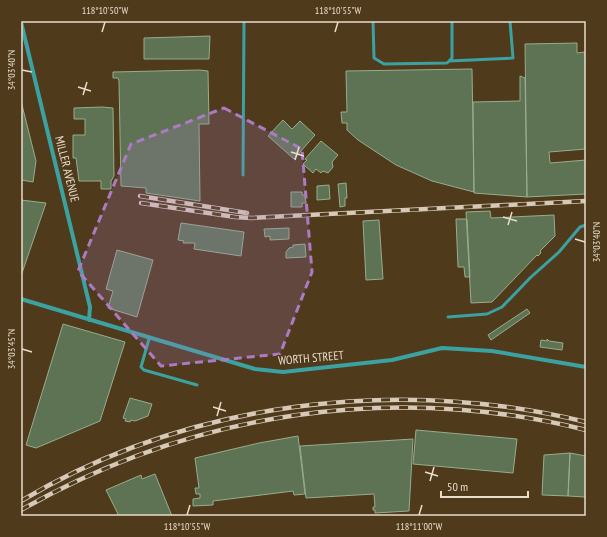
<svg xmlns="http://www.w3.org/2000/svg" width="607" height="537" viewBox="0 0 607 537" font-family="'PT Sans Narrow',sans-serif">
  <rect width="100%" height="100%" fill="#4f3a1c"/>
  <!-- building -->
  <path fill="#5e7354" stroke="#97ad8b" d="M210 36 209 59H144V38Z
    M577 43V53L585 52 586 64V149L549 152 550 163 586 160V194L527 197 525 44Z
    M472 69 474 192 432 181 396 165 358 140 347 130V123H342L341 112H347L346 71Z
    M199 70 208 71 209 124H199L200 201 146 193V188L121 186 119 81 118 78H113V72Z
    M520 76 525 78 527 197 474 193 473 102 520 101Z
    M21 101 36 161 33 182 21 180Z
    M102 107 113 108 114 176 111 181V189H101V181H79L76 158H73V135H85V119H74V108Z
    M283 120 292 129 300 121 315 135 294 159 268 136Z
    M321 141 338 155 332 162 333 167 328 173 323 171 321 173 316 169 313 173 303 164 307 160 305 159Z
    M346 183 347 198H345V206L340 207 338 184Z
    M329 185 330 199 317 200V186Z
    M291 192H302V195H305L306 203H302V207H291Z
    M21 200 46 203 21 276Z
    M490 211 491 218 554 215 555 236 540 251 541 253 538 256 537 255 492 302 471 303 466 212Z
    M456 219H467L470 277H465L464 267H458Z
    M379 220 383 279 366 280 363 221Z
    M181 223 244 232 241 256 194 249 195 243H183L184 241 178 240Z
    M289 228V239L270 240V236L265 237 264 229Z
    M305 244 306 257 286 258V252L289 248 293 247V245Z
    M117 250 153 260 137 317 108 308 113 291 106 289Z
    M527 309 530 313 491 340 488 335Z
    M63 324 125 342 100 421 36 448 26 445Z
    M547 339 549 341 563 343 562 350 540 347 541 340 547 341Z
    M130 398 152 404 148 416 135 421 131 420 130 422 125 421 126 419 123 418Z
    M416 430 517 439 513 473 413 464Z
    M298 436 305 494 294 495 293 491 213 501V505L193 506V499L200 498V494H196L195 488H199L195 458 259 443Z
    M413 439 409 511 375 513V510H373V507H375L374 494 306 498 300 446Z
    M570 453 586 456V500L585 497 568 496Z
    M570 453 568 496 542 495 544 455Z
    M155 474 172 516H119L106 490 141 475 142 479Z"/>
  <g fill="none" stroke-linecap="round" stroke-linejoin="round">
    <!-- service -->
    <path stroke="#3ba2a1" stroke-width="3" d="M373 21 374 58 384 64 447 63 452 58V21
      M449 61 513 58 510 21
      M243 175 244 21
      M448 317 487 314 502 307 530 278 559 252 580 227 586 225
      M149 339 141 367 144 370 197 385"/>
    <!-- minor -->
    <path stroke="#3ba2a1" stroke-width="4" d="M21 22 90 307 89 320
      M21 299 255 369 283 372 392 360 442 348 492 351 586 367"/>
    <!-- rail casing -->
    <g stroke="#d6c9b7" stroke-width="4.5">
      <path id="rail" d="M140 196 247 213
        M141 203 235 217 251 218 586 201
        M21 501C189 401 398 376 586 422
        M21 510C194 412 392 382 586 430"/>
    </g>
    <!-- rail -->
    <use href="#rail" stroke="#4f3a1c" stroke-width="3" stroke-dasharray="9" stroke-linecap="butt"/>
  </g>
  <!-- marked area -->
  <path fill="#ac7bc4" fill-opacity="0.2" stroke="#ac7bc4" stroke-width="3" stroke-dasharray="8 5" stroke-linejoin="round" d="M224 108 302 149 312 272 280 354 161 366 78 271 131 144Z"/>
  <!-- ticks -->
  <path fill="none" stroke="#e8dccb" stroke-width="1.5" d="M102 32 105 22M335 32 338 22M22 70 32 72M78 87 91 91M83 95 87 82M291 152 304 156M295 160 299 147M503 217 517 221M508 225 512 212M575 239 585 242M22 349 32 352M213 407 226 411M217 416 221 402M425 472 438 476M430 481 434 467M187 515 190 505M419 515 422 505"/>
  <g text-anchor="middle" stroke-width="3" stroke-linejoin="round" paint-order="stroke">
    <!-- street labels -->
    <g font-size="12" fill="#e8dccb" stroke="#4f3a1c">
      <text transform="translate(67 169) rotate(76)" y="4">MILLER AVENUE</text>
      <text transform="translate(311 358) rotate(-5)" y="4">WORTH STREET</text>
    </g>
  </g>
  <!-- border -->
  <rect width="607" height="537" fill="none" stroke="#4f3a1c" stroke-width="44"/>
  <!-- scale -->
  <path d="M441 491v6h87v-6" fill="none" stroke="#e8dccb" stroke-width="2"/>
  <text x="447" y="491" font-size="12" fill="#e8dccb" stroke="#4f3a1c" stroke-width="3" paint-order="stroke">50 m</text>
  <rect x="22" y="22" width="563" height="493" fill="none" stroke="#e8dccb" stroke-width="1.5"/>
  <g font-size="10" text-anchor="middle" fill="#e8dccb">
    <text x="105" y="14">118°10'50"W</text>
    <text x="338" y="14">118°10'55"W</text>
    <text transform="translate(11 70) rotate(-90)" y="4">34°03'40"N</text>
    <text transform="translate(596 242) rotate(-90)" y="4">34°03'40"N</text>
    <text transform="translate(11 349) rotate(-90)" y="4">34°03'45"N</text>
    <text x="187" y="530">118°10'55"W</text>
    <text x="419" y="530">118°11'00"W</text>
  </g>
</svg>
